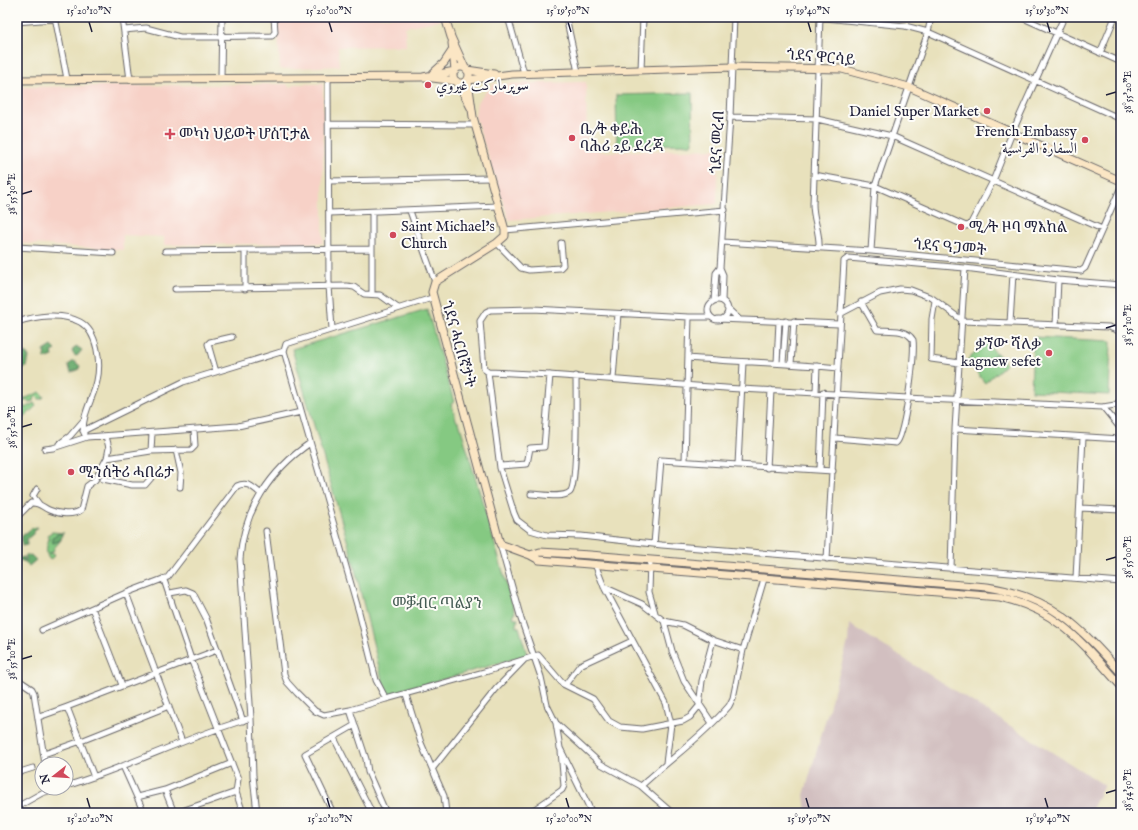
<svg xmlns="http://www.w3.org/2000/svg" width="1138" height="830" viewBox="0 0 1138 830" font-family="'IM FELL English',Amiri,'Noto Serif Ethiopic',serif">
  <rect width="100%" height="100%" fill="#fdfcf7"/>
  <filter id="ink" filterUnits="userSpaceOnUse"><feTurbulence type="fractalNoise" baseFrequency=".025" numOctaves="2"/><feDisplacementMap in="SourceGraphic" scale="8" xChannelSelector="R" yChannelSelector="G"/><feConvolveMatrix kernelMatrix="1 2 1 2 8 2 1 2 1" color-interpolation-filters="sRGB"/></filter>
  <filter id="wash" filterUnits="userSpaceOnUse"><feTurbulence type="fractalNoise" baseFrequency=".012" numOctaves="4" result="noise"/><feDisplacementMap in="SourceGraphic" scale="16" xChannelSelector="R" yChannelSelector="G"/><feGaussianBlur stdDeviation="0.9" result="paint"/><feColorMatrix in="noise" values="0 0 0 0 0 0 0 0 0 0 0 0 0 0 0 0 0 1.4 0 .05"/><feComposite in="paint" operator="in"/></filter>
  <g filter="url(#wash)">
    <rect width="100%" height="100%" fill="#e8e1bc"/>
    <!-- built -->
    <path fill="#f7d1c7" d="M277 17H440L441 20 405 27 406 46 338 47 339 66 280 69Z
      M586 82 587 141 600 152 718 149 717 204 509 220 475 116 477 102 493 84Z
      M287 84 289 87 294 86 295 84H323V243L164 245V237L123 235V250L17 243V87Z"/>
    <!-- industrial -->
    <path fill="#d2bfc0" d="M849 624 1104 785 1090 813H806L804 795 848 642Z"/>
    <!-- green -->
    <path fill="#85c982" stroke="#54765e" d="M692 93 693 144 617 145 616 95Z
      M427 309 454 402 451 404 457 422H459L515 613 513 614 514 618H517L518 621 516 622 517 627H519L527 655 386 696 352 557 292 349Z
      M1033 337 1111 341 1109 395 1031 391Z
      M987 343 996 353 975 371 966 361Z
      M997 353 1006 364 985 383 976 372Z
      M40 392 44 397 42 399H39L36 396 33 401 29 402 27 400 22 403 25 408 34 403 36 406 25 417 22 410 24 418 17 425 19 409 17 402Z
      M52 532 64 533 52 538 53 543 61 540 54 548 53 552 49 553 55 555 50 560C45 555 46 546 49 539L47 535Z"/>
    <!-- forest -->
    <path fill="#6cad70" stroke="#476856" d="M52 346 56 350 52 352 53 356 45 359 44 351Z
      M76 346 82 350 77 356 74 355 72 351Z
      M21 354 26 353 29 357 27 367 17 370V357Z
      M74 361 80 366 78 370 71 372 68 365Z
      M37 527 33 534 27 539V545L22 546V536L32 528Z
      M60 533 62 534 61 540 53 543 52 537Z
      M31 555 36 560 29 566 21 560 17 561V559L24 557V561L26 560 25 556Z"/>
  </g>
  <g filter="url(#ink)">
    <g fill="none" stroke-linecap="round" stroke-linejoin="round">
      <!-- street casing -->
      <g stroke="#676568" stroke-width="7">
        <path id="street" d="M55 17 67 79
          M122 17 130 80
          M508 17 524 73
          M566 17 578 72
          M815 17 905 26 928 32 1121 119
          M1021 17 1121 62
          M17 22 76 17
          M124 30 146 28 180 37 272 36 275 32 274 17
          M1100 53 1115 17
          M641 70 643 17
          M221 77 222 17
          M328 78 329 286 332 329
          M730 117 817 119 892 136 1102 229
          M329 124 476 125
          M814 175 875 186 966 226 970 225 993 181 1012 133 1064 17
          M329 181 490 178
          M410 211 435 282
          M372 212V293
          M330 213 498 206
          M505 230 725 210
          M722 242 871 251 1081 271 1085 268 1121 187
          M497 243 521 268 529 270 560 268 563 265 561 243
          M17 247 113 253
          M819 247C820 232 813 220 813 204L820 17
          M165 251 372 249
          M245 251V289
          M871 251 875 186 928 32 931 17
          M1058 280 1121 285
          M175 289 347 286 354 287 364 294 380 295 398 308
          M708 310a10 10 0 1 1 20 0a10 10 0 1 1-20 0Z
          M714 301 716 273 720 268
          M722 301 723 275 720 268 730 117 734 17
          M935 301 932 319 931 359 960 363
          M727 308 739 319
          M840 314 880 293 900 289 911 290 932 298 963 321 1109 327 1121 332
          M711 317H689L533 309 490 310 486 312 480 321 484 369 488 372C573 375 657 384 741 389 862 396 982 402 1103 407L1115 405 1121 401
          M718 319 839 324
          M17 322C36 316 62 312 80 322 98 332 101 363 97 381 94 396 80 419 84 433
          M1010 323 1013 274
          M284 351 359 612 376 680 386 699 488 671 538 655 563 684 593 699 609 721 620 727 642 729 683 721 690 717 699 706 702 681 713 640
          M688 358C738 362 788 363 838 368
          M777 363 779 321
          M783 363 786 321
          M791 364 794 321
          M216 372 208 344 210 342 232 337
          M488 372 500 468 514 513 517 520 530 530 547 535 581 536 662 545 1121 582
          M613 379 618 314
          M816 392 817 366
          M1103 407 1121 429
          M955 429 1121 439
          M83 431 183 382 284 351 286 344 432 298
          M835 438 896 443C905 438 915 353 913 340 906 328 889 331 877 330L861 302
          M59 444 70 436 83 421
          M45 449 53 448 87 437 238 426 301 412
          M176 450 181 473 180 487
          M151 451 152 433
          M107 458 151 451 191 450 195 446 194 430
          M685 461 689 317
          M738 465 743 362
          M500 466 527 464 530 448 544 447 550 375
          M767 468 771 390
          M820 470 823 392
          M103 479 132 485H145L151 478
          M37 489 33 496 39 504
          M531 494C541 494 562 499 570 492 578 484 576 393 576 376
          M1080 508 1121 510
          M17 517 31 503C39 502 42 507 49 510 58 514 73 516 81 510L87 486 95 480 107 458 109 448 106 436
          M266 531 284 674 287 682 297 693 315 711 324 715 350 710 386 699
          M500 544 521 619 541 677 547 705 556 723 560 748 592 813
          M654 544 661 460 833 471
          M827 559 844 261 848 258 965 268
          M650 561 649 592 655 613
          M595 564 604 587 666 703 671 724 666 763
          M951 569 955 429 965 268 1058 280 1056 325
          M1076 578 1083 437
          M164 580 191 659 238 779 236 792 176 813
          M604 587 642 604 664 621 683 625 713 640 743 650
          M126 593 182 742
          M170 593 186 590 193 593 206 618 243 721
          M92 608 122 685
          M664 621 672 651 684 681 712 723
          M42 630 126 593 168 577 237 486C247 481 253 487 261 494
          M17 679 32 689 34 693 45 764
          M565 685 580 665 632 641
          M406 695 421 743 444 796 446 813
          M350 710 366 759 368 772 386 813
          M39 717 67 707
          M556 723 601 764 641 786C670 759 703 736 729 706L733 698 743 650 764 579
          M334 738 372 813
          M44 754 81 741 169 706
          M123 766 144 813
          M433 768 496 689 524 660
          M17 773 33 768
          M94 777 67 707 217 650
          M66 786C129 767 188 736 251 718
          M641 786 672 813
          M165 790 174 813
          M236 792 243 813
          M137 797 165 790 232 763
          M17 807 42 793 58 788
          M257 813 253 776 251 718 240 559C243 511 271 470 310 443
          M333 813 305 754 355 725
          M529 813 562 790 564 786 561 751"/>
      </g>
      <!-- secondary casing -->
      <g stroke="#676568" stroke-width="9">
        <path id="secondary" d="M445 17 451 37 465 68
          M452 43 455 70
          M453 75a8 8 0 1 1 16 0a8 8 0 1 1-16 0Z
          M467 70 494 74
          M433 73 444 63 452 51
          M425 77 456 81
          M17 80 423 77 455 71
          M468 80 512 74 732 67 842 69 909 87 1121 181
          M468 81 473 117 505 230V236L497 243 435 282 432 292 500 544 530 555 539 560 1000 597C1060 611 1082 643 1121 686
          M458 83 471 108
          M530 555 540 552 590 555 987 587C1052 597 1079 626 1121 673"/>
      </g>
      <!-- street -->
      <use href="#street" stroke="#fff" stroke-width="5"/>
      <!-- secondary -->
      <use href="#secondary" stroke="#fbe6c4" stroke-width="7"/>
    </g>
  </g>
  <!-- ticks -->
  <path fill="none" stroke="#22223b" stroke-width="1.5" d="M89 22 92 32M329 22 332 32M568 22 571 32M808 22 811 32M1047 22 1050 32M1106 95 1116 92M22 194 32 191M1106 328 1116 325M22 427 32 424M1106 560 1116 557M22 659 32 656M1106 793 1116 790M87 798 90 808M327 798 330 808M566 798 569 808M806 798 809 808M1045 798 1048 808"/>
  <!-- markers -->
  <g fill="#d1495b" stroke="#fdfcf7" stroke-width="1.5">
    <circle cx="428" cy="85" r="4"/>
    <circle cx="987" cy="111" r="4"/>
    <path d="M168 128h4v4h4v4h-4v4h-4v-4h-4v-4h4z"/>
    <circle cx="572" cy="138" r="4"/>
    <circle cx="1085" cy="140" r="4"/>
    <circle cx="961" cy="227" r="4"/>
    <circle cx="393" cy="235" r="4"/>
    <circle cx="1049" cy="353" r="4"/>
    <circle cx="71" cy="472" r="4"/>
  </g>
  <g text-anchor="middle" stroke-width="4" stroke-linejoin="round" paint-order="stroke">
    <!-- street labels -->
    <g font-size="15" fill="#22223b" stroke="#fdfcf7">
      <text transform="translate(821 57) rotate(5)" y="5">ጎደና ዋርሳይ</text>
      <text transform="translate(717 142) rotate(-87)" y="5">ጎደና መረብ</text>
      <text transform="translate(950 247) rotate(5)" y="5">ጎደና ዓጋመት</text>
      <text transform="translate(459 344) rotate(74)" y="5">ጎደና ሓርበኛታት</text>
    </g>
    <!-- poi labels -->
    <g font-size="15" fill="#22223b" stroke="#fdfcf7" text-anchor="start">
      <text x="436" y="90">سوپرمارکت غيروي</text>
      <text x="979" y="116" text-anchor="end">Daniel Super Market</text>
      <text x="580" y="134">ቤ/ት ቀይሕ<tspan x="580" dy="17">ባሕሪ 2ይ ደረጃ</tspan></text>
      <text x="1077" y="136" text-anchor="end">French Embassy<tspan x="1077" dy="17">السفارة الفرنسية</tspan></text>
      <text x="179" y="139">መካነ ህይወት ሆስፒታል</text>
      <text x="401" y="231">Saint Michael's<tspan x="401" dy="17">Church</tspan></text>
      <text x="969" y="232">ሚ/ት ዞባ ማእከል</text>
      <text x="1041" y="349" text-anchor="end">ቃኘው ሻለቃ<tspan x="1041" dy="17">kagnew sefet</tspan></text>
      <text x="79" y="477">ሚንስትሪ ሓበሬታ</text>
    </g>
    <!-- park labels -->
    <g font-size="15" fill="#455c54" stroke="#fdfcf7">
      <text x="437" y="608">መቓብር ጣልያን</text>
    </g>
  </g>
  <!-- margin -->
  <rect width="1138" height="830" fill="none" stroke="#fdfcf7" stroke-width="44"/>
  <!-- north arrow -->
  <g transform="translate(54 776) rotate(253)"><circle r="19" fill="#fdfcf7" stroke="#a5a5ac"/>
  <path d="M0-3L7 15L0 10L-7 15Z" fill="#d1495b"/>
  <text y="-6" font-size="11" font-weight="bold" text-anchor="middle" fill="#22223b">N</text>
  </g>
  <rect x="22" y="22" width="1094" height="786" fill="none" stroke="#22223b" stroke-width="1.5"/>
  <g font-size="10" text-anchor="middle" fill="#22223b">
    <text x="89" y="14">15°20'10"N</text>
    <text x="329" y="14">15°20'00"N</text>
    <text x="568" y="14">15°19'50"N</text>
    <text x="808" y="14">15°19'40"N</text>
    <text x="1047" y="14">15°19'30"N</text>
    <text transform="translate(1127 92) rotate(-90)" y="4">38°55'20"E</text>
    <text transform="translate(11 194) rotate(-90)" y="4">38°55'30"E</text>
    <text transform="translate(1127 325) rotate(-90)" y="4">38°55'10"E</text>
    <text transform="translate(11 427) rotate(-90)" y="4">38°55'20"E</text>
    <text transform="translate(1127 557) rotate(-90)" y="4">38°55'00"E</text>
    <text transform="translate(11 659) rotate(-90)" y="4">38°55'10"E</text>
    <text transform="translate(1127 790) rotate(-90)" y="4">38°54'50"E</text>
    <text x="90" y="822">15°20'20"N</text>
    <text x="330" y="822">15°20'10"N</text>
    <text x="569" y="822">15°20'00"N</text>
    <text x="809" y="822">15°19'50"N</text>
    <text x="1048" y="822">15°19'40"N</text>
  </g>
</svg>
